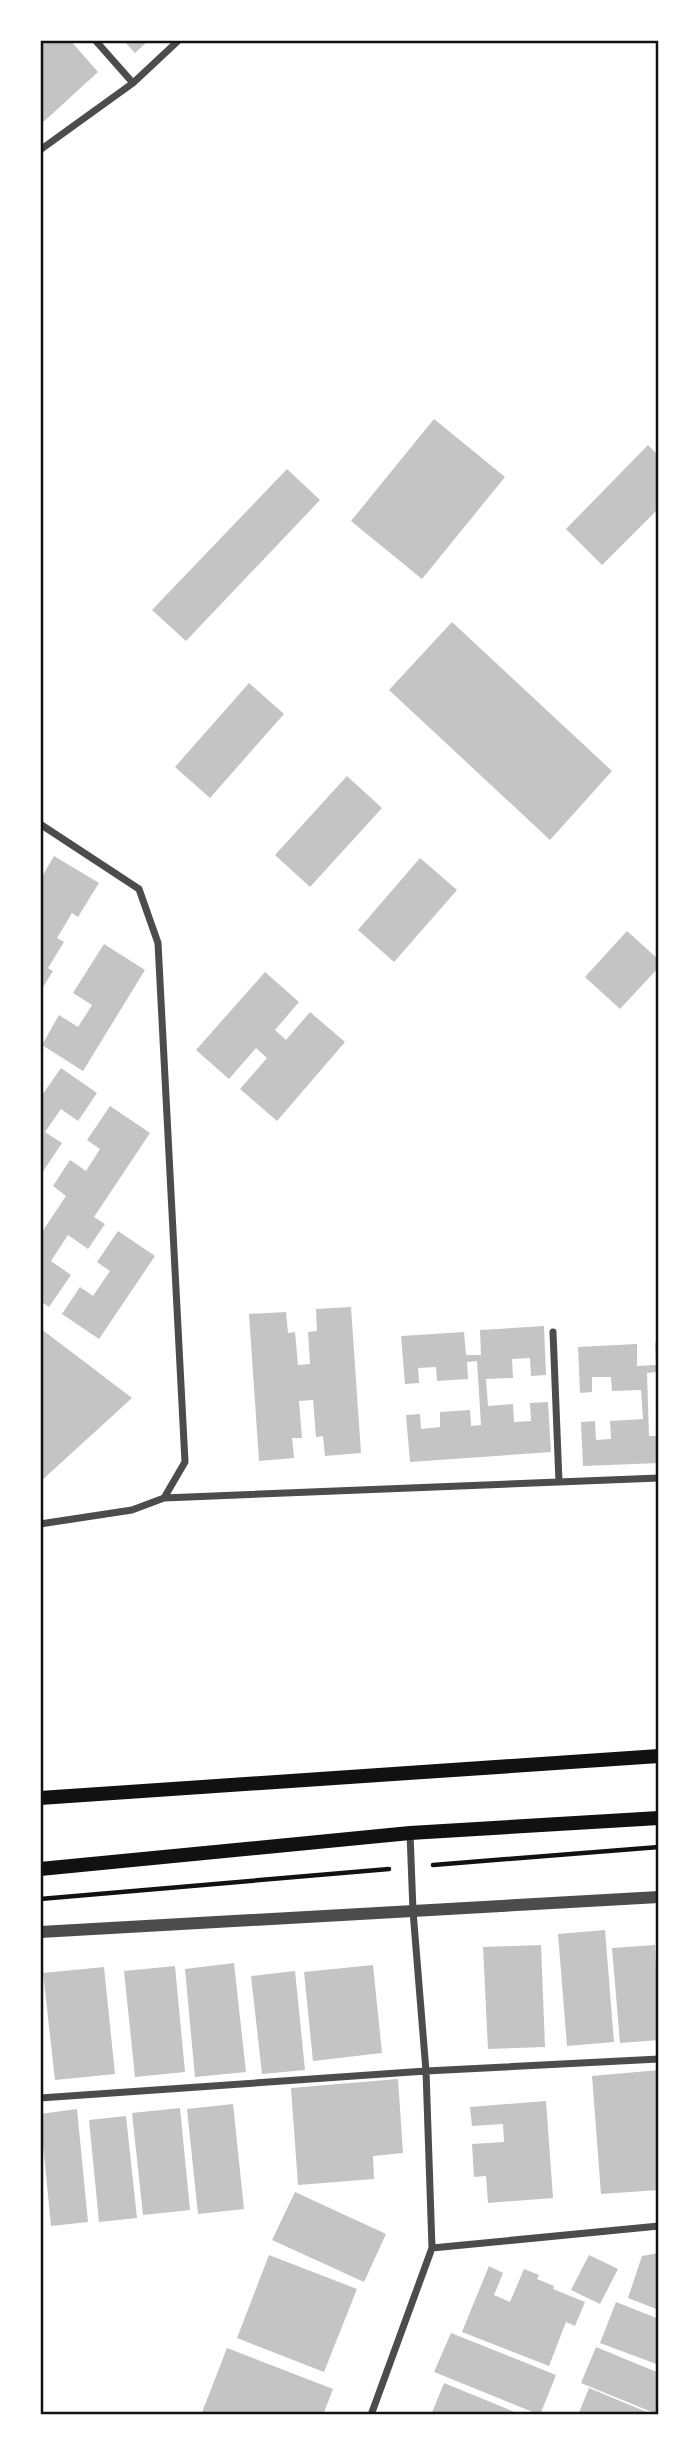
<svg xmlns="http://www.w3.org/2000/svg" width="699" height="2455" viewBox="0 0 699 2455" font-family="'Work Sans',sans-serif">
  <rect width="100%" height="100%" fill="#fff"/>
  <!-- building -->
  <path fill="#c4c4c4" d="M40 40H70L98 72 40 125Z
    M123 40H149L135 53Z
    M434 419 505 477 422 579 351 521Z
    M648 445 659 456V508L602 565 566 529Z
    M287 469 320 500 186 641 152 610Z
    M452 622 612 771 550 840 389 690Z
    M249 683 284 714 210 798 175 767Z
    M347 776 382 808 310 887 275 855Z
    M54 856 99 883 78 917 72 913 57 938 64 942 48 968 53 971 40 992V899L42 896 40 894V880Z
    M420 858 457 890 394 962 358 930Z
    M627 931 659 960V967L620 1009 585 977Z
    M104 944 145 970 83 1071 42 1045 59 1015 78 1027 92 1005 73 993Z
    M265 972 299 1002 275 1030 286 1040 310 1012 345 1042 277 1121 240 1089 267 1058 256 1048 229 1079 196 1050Z
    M61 1068 97 1093 78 1121 61 1109 45 1132 62 1143 40 1176V1098Z
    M110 1106 150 1133 94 1217 105 1224 88 1249 68 1235 51 1261 71 1275 49 1307 40 1301V1235L66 1196 53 1186 70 1160 86 1171 100 1149 87 1140Z
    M118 1231 155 1256 99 1339 62 1314 80 1287 93 1296 110 1271 97 1262Z
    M351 1307 361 1453 325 1456 323 1436 316 1437 313 1400 299 1401 302 1438H292L294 1458 259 1461 249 1314 286 1312 288 1333 295 1332 298 1365 310 1364 308 1332 317 1331 316 1309Z
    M544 1326 546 1375 531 1376 530 1358 512 1359 513 1378 486 1379 488 1406 513 1404 514 1422 531 1421 530 1403 548 1402 551 1452 410 1462 406 1415 420 1414 421 1429 440 1427V1412L470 1410 471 1426 481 1425 477 1361 467 1362 468 1379 437 1381 436 1367 418 1368 419 1383 405 1384 401 1336 464 1332 466 1355H481L480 1330Z
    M40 1328 132 1398 40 1482Z
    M655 1343H659V1378H657L656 1372 647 1373 649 1436H659V1463L583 1466 581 1422 595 1421 596 1440 611 1439 610 1421 643 1419 641 1390 612 1391 611 1377H592V1392L580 1393 578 1347 637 1344V1366L656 1365Z
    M605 1930 614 2042 567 2046 558 1934Z
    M541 1945 545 2047 488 2049 483 1947Z
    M655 1945 659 2040 620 2043 612 1948Z
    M234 1963 246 2072 195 2077 185 1969Z
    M373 1965 382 2053 313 2061 304 1972Z
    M175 1966 185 2072 135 2077 124 1971Z
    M104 1967 115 2074 55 2080 43 1973Z
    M295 1971 305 2070 262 2074 251 1976Z
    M659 2070V2190L601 2194 592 2076Z
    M398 2079 403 2153 373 2156 374 2179 298 2185 291 2088Z
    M546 2101 553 2198 488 2203 486 2176 474 2177 472 2144 504 2142 503 2124 472 2126 470 2107Z
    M233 2104 244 2209 198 2214 187 2109Z
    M180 2108 190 2210 143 2215 132 2113Z
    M77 2109 88 2222 51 2226 40 2114Z
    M126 2116 137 2218 99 2222 89 2120Z
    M295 2192 386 2234 364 2282 272 2240Z
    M659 2253V2310L628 2298 642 2256Z
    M269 2255 357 2289 324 2372 237 2338Z
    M589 2255 618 2269 600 2304 571 2290Z
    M489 2266 503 2273 494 2295 510 2302 524 2269 539 2275 537 2279 554 2286 553 2289 585 2302 575 2326 566 2322 549 2366 462 2332Z
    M616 2302 659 2319V2365L600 2343Z
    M451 2333 556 2375 540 2415 434 2372Z
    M596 2347 659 2373V2415L581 2383Z
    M227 2348 333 2389 323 2415H201Z
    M444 2383 522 2415H431Z
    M589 2388 654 2415H578Z"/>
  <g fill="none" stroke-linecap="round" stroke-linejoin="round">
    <!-- path -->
    <path stroke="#111" stroke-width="4.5" d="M433 1865 659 1847
      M40 1899 389 1869"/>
    <!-- minor -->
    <path stroke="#4c4c4c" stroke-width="7" d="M95 40 133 83
      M40 150 133 83 179 40
      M40 824 139 889 158 943 185 1462 164 1498 132 1510 40 1524
      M553 1332 559 1482
      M164 1498 659 1478
      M410 1833 413 1911 426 2071 432 2248 659 2226
      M40 2098 426 2071 659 2059
      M371 2415 432 2248"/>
    <!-- tertiary -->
    <path stroke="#4c4c4c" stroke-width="12" d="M40 1932 659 1897"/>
    <!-- secondary -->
    <path stroke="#111" stroke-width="14" d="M40 1798 659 1756
      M40 1869 410 1833 659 1818"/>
  </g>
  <!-- border -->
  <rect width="699" height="2455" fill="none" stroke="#ffffff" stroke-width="84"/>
  <rect x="42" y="42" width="615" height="2371" fill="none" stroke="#111" stroke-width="2.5"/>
</svg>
